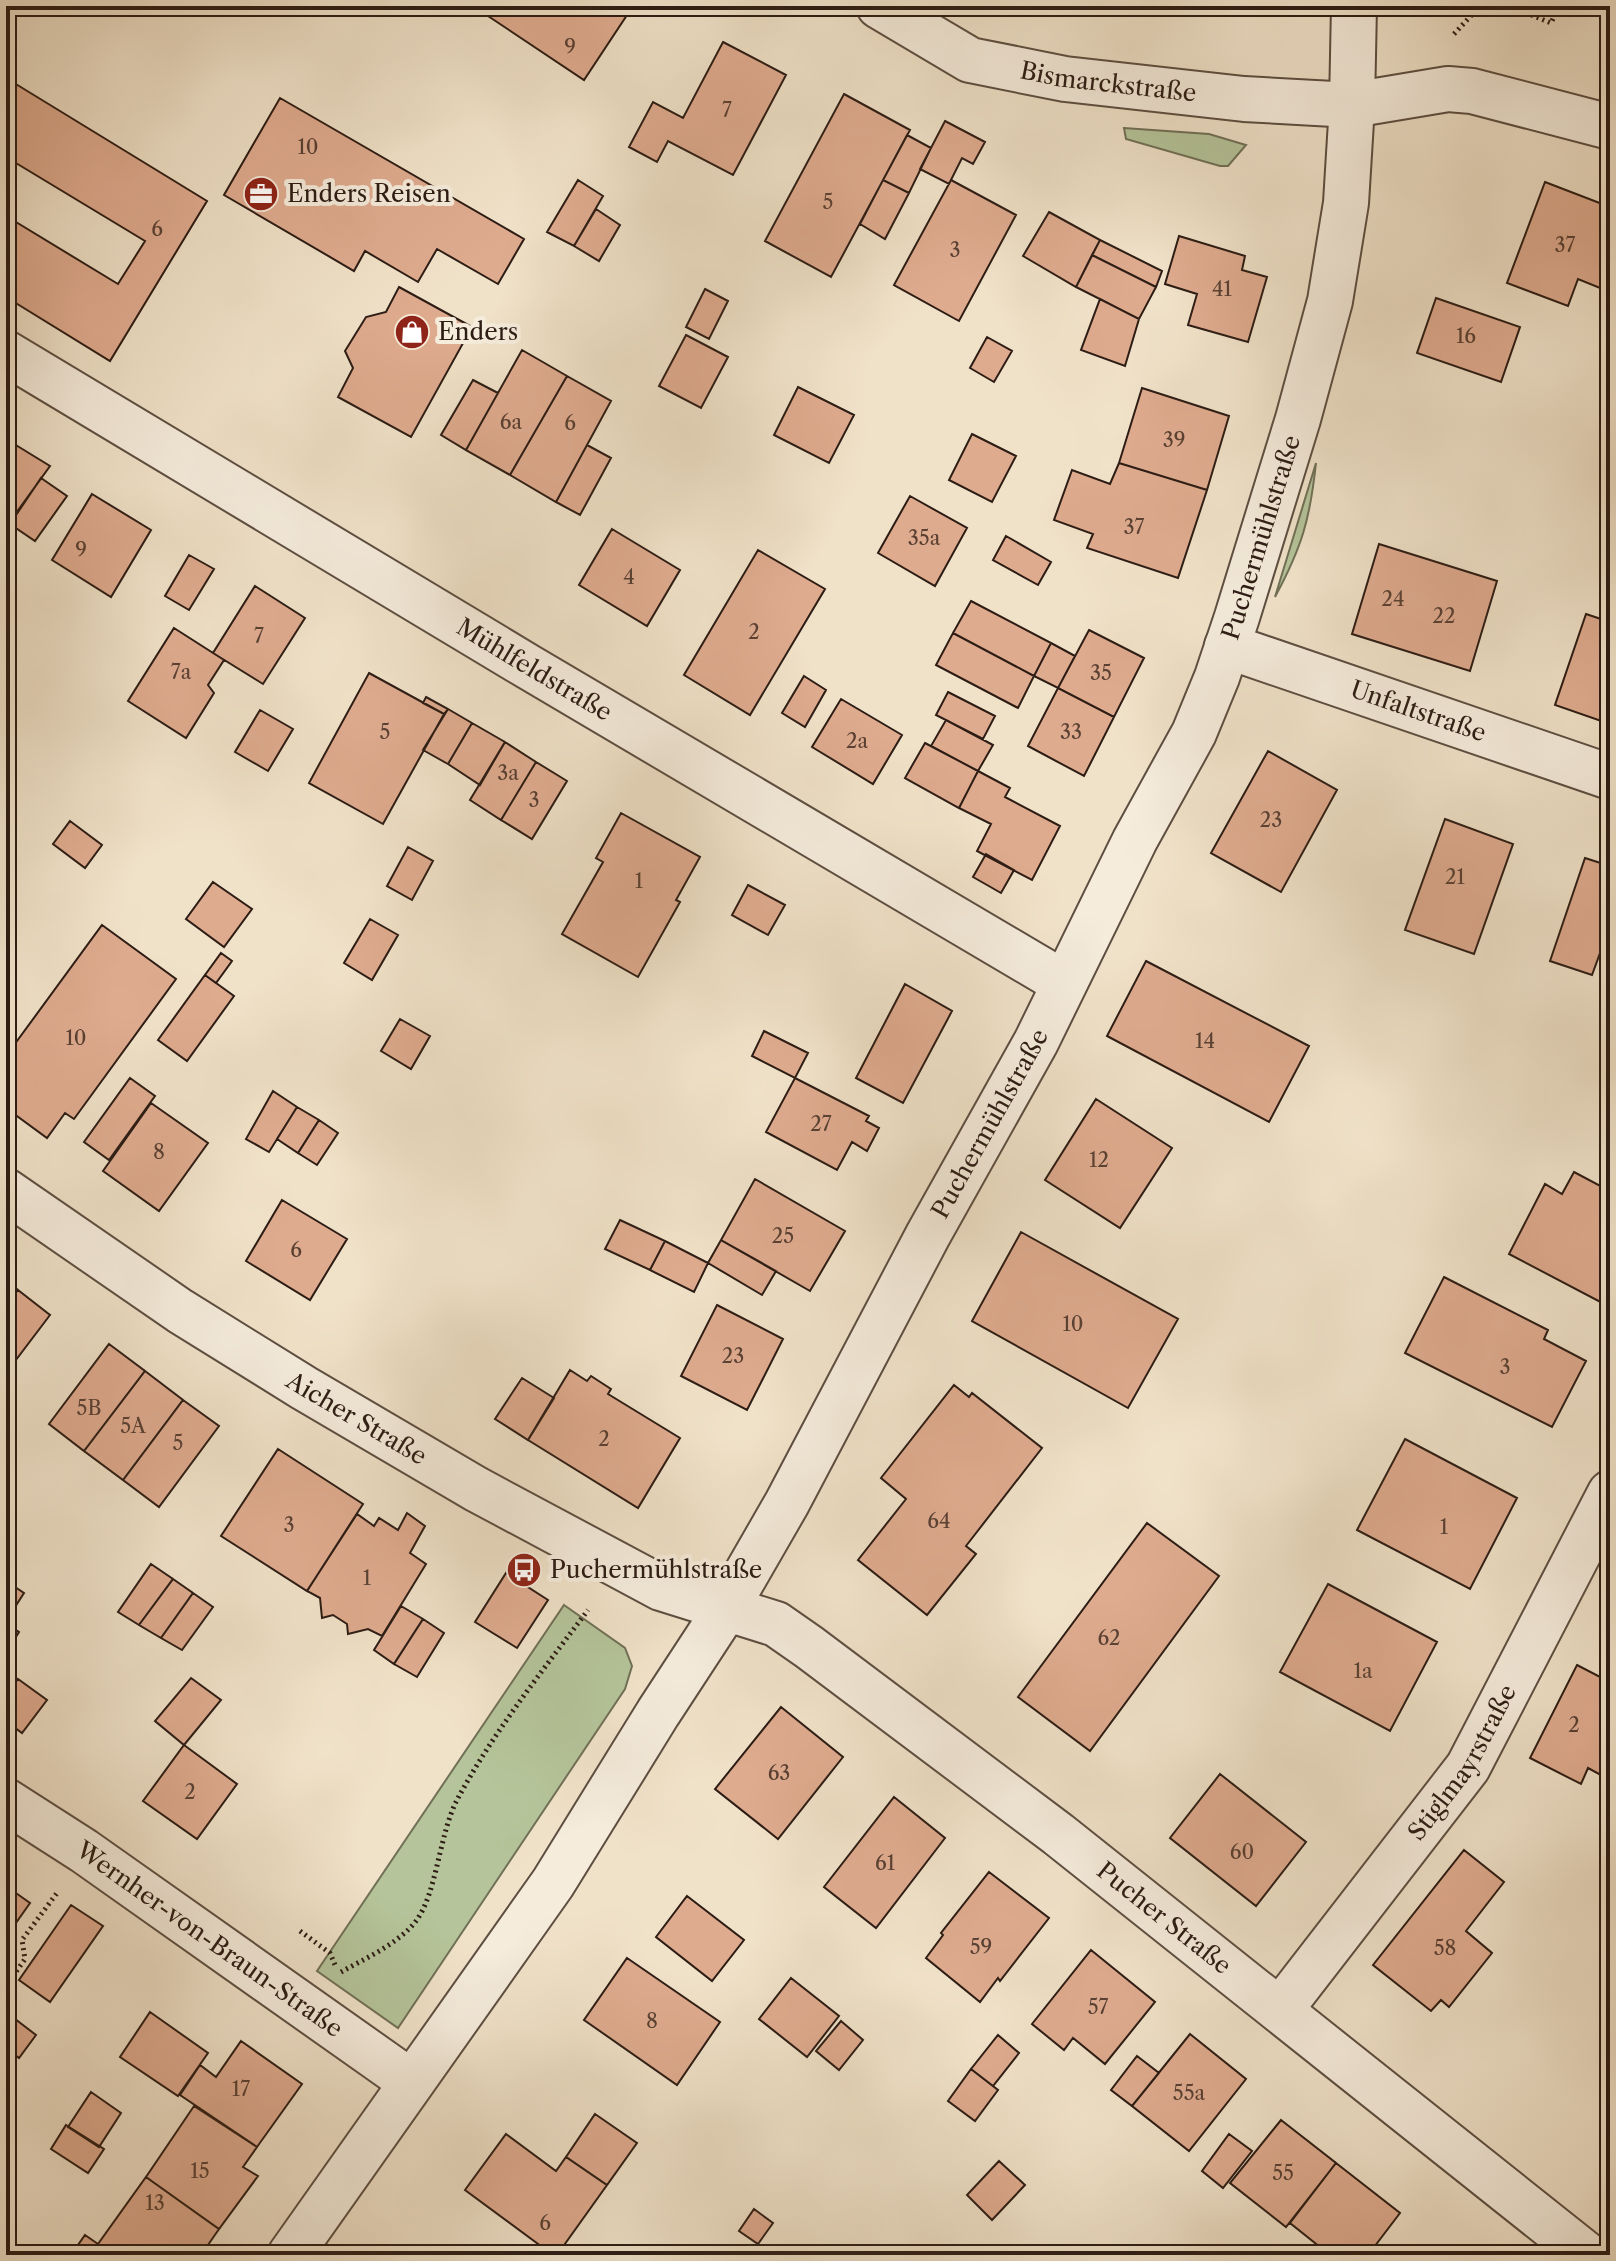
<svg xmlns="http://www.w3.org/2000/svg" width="1616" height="2261" viewBox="0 0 1616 2261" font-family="'Libre Caslon Text',serif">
  <rect width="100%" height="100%" fill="#f0e2c9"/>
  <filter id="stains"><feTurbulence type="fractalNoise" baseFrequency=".0025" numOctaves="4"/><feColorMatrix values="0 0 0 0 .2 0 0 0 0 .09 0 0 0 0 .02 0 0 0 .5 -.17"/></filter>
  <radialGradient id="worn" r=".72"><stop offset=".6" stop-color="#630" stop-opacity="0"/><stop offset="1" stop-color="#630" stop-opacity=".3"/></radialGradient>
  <!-- green -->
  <path fill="#b5c49a" stroke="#707057" stroke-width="2" d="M1124 128 1209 134 1246 145 1228 166H1220L1126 139Z
    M1316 463C1310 519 1302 547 1275 597Z
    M564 1605 625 1648 632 1666 625 1689 398 2028 317 1971Z"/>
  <!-- building -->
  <path fill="#dfab8f" stroke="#2c1c14" stroke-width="2" d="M490 6H633L584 80 485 14Z
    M723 42 786 75 733 175 668 141 657 162 629 147 653 102 683 118Z
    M6 78 207 201 110 361 6 297V216L118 284 145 241 6 157Z
    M844 94 910 130 831 277 765 241Z
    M280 98 524 239 498 284 437 249 418 282 365 251 354 271 224 195Z
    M945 121 985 142 973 164 962 158 949 184 920 169Z
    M907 135 931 148 909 193 883 180Z
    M578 180 603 196 574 246 547 232Z
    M883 180 909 193 885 239 860 224Z
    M951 180 1016 215 959 321 894 285Z
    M1545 182 1610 207V292L1578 279 1568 306 1507 283Z
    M596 209 620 225 599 261 574 246Z
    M1049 212 1100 240 1076 287 1023 256Z
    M1179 236 1245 256 1242 270 1267 277 1248 342 1188 325 1197 294 1165 284Z
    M1100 240 1162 271 1156 287 1092 255Z
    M1092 255 1156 287 1139 319 1076 287Z
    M399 287 472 327 411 437 338 397 353 368 345 351 366 317 386 312Z
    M705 289 728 301 709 339 686 327Z
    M1436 298 1520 327 1501 382 1417 353Z
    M1100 299 1139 319 1125 366 1081 350Z
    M686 335 728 357 701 408 659 386Z
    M987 337 1012 351 994 382 970 368Z
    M522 350 567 376 510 475 466 450Z
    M567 376 611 401 556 502 510 475Z
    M473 380 498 393 466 450 441 435Z
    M798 387 854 415 829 463 774 435Z
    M1142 388 1229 416 1207 490 1119 463Z
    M972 434 1016 456 992 502 949 480Z
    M6 439 50 466 6 527Z
    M587 445 611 458 580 515 556 502Z
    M1119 463 1207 490 1178 578 1087 548 1093 534 1054 520 1072 470 1110 484Z
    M41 478 67 496 35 541 10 524Z
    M92 494 151 530 111 597 52 560Z
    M910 496 967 528 935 586 878 553Z
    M612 529 680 570 647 626 579 585Z
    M1006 536 1051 562 1038 585 993 560Z
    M1379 544 1497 581 1470 671 1352 634Z
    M758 550 825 589 750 715 684 675Z
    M189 555 214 569 189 610 165 596Z
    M255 586 305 618 263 684 213 653Z
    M971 601 1051 643 1034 676 953 633Z
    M1586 614 1610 622V716L1607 723 1555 705Z
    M174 628 224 660 208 685 214 693 186 738 128 701Z
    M1089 630 1144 658 1114 717 1058 688Z
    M953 633 1034 676 1018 708 936 665Z
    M1051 643 1075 656 1058 688 1034 676Z
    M369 673 444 714 383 824 309 783Z
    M804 676 826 690 805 727 782 713Z
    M1058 688 1114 717 1084 776 1028 746Z
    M948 692 995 716 983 739 936 715Z
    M426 697 448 709 444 714 423 703Z
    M841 699 902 735 873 784 812 747Z
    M448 709 472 723 448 764 423 750Z
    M260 710 293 729 268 771 235 752Z
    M946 720 993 745 978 771 931 746Z
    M472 723 505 742 480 785 448 764Z
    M505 742 536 762 501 820 470 800Z
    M925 743 978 771 959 808 905 778Z
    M1268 751 1337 790 1281 892 1211 853Z
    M536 762 567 781 532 839 501 820Z
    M978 771 1010 788 1005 797 1060 826 1032 880 977 851 991 824 959 808Z
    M621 813 700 857 676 900 680 902 638 977 562 934 603 862 596 858Z
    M1445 819 1513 844 1474 954 1405 930Z
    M70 821 102 845 85 868 53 844Z
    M408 847 433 861 412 900 387 886Z
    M986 854 1014 870 1001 893 973 877Z
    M1585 858 1610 866V947L1603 945 1592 975 1550 961Z
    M213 882 252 909 224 947 186 919Z
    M748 885 785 905 768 935 732 915Z
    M370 919 398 935 372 980 344 963Z
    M102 925 176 979 74 1119 65 1113 47 1138 6 1108V1056Z
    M221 953 232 961 216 983 205 975Z
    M1146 961 1309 1046 1269 1122 1107 1036Z
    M205 975 234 996 187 1061 158 1040Z
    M905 984 952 1011 903 1103 856 1078Z
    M400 1019 430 1036 411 1069 381 1051Z
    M764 1031 808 1053 795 1078 752 1056Z
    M130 1078 155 1096 109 1160 84 1142Z
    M795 1078 869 1116 866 1121 879 1128 867 1151 852 1142 837 1170 766 1132Z
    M273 1091 297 1107 269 1152 246 1139Z
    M1096 1099 1172 1148 1120 1228 1045 1180Z
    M151 1103 208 1143 159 1211 103 1171Z
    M297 1107 319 1120 298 1153 277 1139Z
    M319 1120 338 1133 317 1165 298 1153Z
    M1574 1172 1610 1191V1307L1509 1254 1545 1184 1562 1194Z
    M755 1179 845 1231 810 1291 721 1240Z
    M282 1200 347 1239 310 1300 246 1261Z
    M620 1220 665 1241 650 1270 605 1249Z
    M1021 1232 1178 1319 1128 1408 972 1321Z
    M721 1240 776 1271 762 1295 708 1263Z
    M665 1241 708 1263 694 1292 650 1270Z
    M1444 1277 1548 1330 1544 1339 1586 1361 1552 1427 1405 1353Z
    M6 1281 18 1290 6 1305Z
    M18 1290 50 1315 6 1373V1305Z
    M717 1305 783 1339 747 1410 681 1376Z
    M109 1344 145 1371 84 1451 49 1424Z
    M570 1370 587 1381 591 1376 611 1389 608 1394 680 1438 638 1508 528 1440Z
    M145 1371 183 1400 123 1480 84 1451Z
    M522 1378 554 1398 528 1440 495 1419Z
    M954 1385 969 1397 972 1393 1042 1448 966 1546 976 1554 927 1615 858 1560 906 1499 881 1478Z
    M183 1400 219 1426 159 1507 123 1480Z
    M1405 1439 1517 1498 1470 1589 1357 1530Z
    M278 1449 363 1504 307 1591 221 1536Z
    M407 1513 425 1526 410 1553 426 1564 382 1636 368 1629 348 1634 347 1624 333 1615 322 1618 320 1598 307 1591 357 1514 374 1526 379 1518 398 1530Z
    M1147 1523 1219 1576 1090 1751 1018 1697Z
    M151 1564 173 1579 139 1625 118 1612Z
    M506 1573 548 1600 517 1648 475 1622Z
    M173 1579 193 1593 161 1638 139 1625Z
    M6 1581 24 1593 6 1621Z
    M1328 1584 1437 1642 1390 1731 1280 1672Z
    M193 1593 213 1607 182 1650 161 1638Z
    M401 1606 423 1619 394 1664 374 1650Z
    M423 1619 444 1633 417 1677 394 1664Z
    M6 1623 19 1632 6 1653Z
    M1577 1665 1610 1682V1780L1588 1768 1581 1784 1530 1758Z
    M191 1678 221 1700 184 1745 155 1721Z
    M18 1679 47 1700 22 1733 6 1721V1695Z
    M781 1707 843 1757 778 1839 715 1789Z
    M184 1745 237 1784 197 1839 143 1801Z
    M1220 1774 1306 1842 1256 1906 1170 1838Z
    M894 1797 945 1838 876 1928 824 1887Z
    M1464 1850 1504 1882 1466 1931 1492 1953 1449 2007 1441 2000 1431 2011 1373 1965Z
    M989 1872 1049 1918 1000 1981 998 1978 980 2002 926 1958 943 1935 941 1933Z
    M6 1886 30 1903 6 1937Z
    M687 1896 744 1940 712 1981 656 1937Z
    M71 1905 103 1926 50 2002 19 1980Z
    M1091 1950 1155 2002 1105 2064 1073 2038 1064 2050 1032 2024Z
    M627 1958 720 2022 677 2085 584 2020Z
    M791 1978 839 2016 807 2057 759 2019Z
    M6 2012 36 2035 19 2058 6 2048Z
    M150 2012 208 2053 178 2096 120 2057Z
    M841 2021 863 2040 839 2070 816 2051Z
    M1190 2034 1246 2079 1189 2151 1132 2106Z
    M998 2035 1019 2053 993 2086 971 2069Z
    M241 2041 302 2084 257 2147 180 2095 200 2065 216 2077Z
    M1137 2056 1159 2073 1132 2106 1111 2090Z
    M971 2069 998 2090 975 2121 948 2101Z
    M91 2092 121 2113 99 2147 68 2127Z
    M194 2106 257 2147 243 2167 258 2176 219 2229 146 2177Z
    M595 2114 637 2143 607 2185 566 2157Z
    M1281 2120 1336 2163 1286 2227 1230 2183Z
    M66 2125 104 2149 88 2173 51 2149Z
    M506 2134 556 2171 566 2157 607 2185 557 2255H553L465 2190Z
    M1229 2134 1252 2151 1223 2188 1202 2171Z
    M999 2161 1025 2185 992 2220 967 2195Z
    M1336 2163 1400 2213 1368 2255H1330L1290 2223Z
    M146 2177 219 2229 201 2255H114L98 2244Z
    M754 2209 773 2223 758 2244 739 2231Z
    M85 2235 98 2244 114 2255H71Z"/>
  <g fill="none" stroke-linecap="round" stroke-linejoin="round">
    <!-- minor casing -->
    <g stroke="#5d4e41" stroke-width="48">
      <g id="minor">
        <path id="s1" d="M879 6 970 60 1065 79 1244 99 1352 105 1448 89 1472 91 1610 127"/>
        <path id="s2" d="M6 353 527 666 1064 983"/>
        <path id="s3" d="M1227 646 1610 777"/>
        <path id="s4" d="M6 1191 180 1311 304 1388 476 1489 661 1588 776 1624 809 1647 1058 1834 1587 2255"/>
        <path id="s5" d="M6 1801 84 1851 411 2082"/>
        <path id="s6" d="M1280 2010 1468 1767 1610 1493"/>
        <path id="s7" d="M290 2255 553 1883 658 1713 726 1609 787 1503 928 1235 1036 1042 1135 840 1194 733 1217 677 1237 617 1298 419 1330 301 1346 203 1352 105 1354 6"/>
      </g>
    </g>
    <!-- path -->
    <path stroke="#2c1c14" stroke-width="5" stroke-dasharray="2 4" stroke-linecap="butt" d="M1509 6 1551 23 1559 6
      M1454 34 1480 6
      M300 1931 330 1953 335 1965
      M341 1972C366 1958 398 1944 416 1921 437 1893 439 1835 457 1800 492 1734 543 1670 588 1610
      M6 1986 25 1959 22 1940 57 1893"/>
    <!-- minor -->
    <use href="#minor" stroke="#f5ecdc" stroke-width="44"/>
  </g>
  <!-- icons -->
  <defs>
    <g id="office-disc" transform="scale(1.8)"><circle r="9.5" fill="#8f2418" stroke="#f5ecdc"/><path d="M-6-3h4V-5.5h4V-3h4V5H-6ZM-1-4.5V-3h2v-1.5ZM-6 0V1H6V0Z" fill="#fff"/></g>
    <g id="shop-disc" transform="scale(1.8)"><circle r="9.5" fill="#8f2418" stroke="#f5ecdc"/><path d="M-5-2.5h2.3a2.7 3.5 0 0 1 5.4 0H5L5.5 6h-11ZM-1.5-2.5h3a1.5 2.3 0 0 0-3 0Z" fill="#fff"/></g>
    <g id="bus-disc" transform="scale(1.8)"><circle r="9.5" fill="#8f2418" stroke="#f5ecdc"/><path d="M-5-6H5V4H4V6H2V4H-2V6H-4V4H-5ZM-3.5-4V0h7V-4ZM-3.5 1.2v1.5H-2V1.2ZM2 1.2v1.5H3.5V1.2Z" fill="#fff"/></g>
  </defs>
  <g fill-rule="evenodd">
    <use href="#office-disc" x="261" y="194"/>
    <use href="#shop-disc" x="412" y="332"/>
    <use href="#bus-disc" x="524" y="1570"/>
  </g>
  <g text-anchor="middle" stroke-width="8" stroke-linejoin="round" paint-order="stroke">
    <!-- number labels -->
    <g font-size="20" fill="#594033">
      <text x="570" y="54">9</text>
      <text x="727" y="117">7</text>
      <text x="308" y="154">10</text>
      <text x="828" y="209">5</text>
      <text x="157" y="236">6</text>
      <text x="1565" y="252">37</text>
      <text x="955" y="257">3</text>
      <text x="1222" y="296">41</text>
      <text x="1466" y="343">16</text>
      <text x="511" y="429">6a</text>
      <text x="570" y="430">6</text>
      <text x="1174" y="447">39</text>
      <text x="1134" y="534">37</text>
      <text x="924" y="545">35a</text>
      <text x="81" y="557">9</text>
      <text x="629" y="584">4</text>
      <text x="1393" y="606">24</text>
      <text x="1444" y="623">22</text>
      <text x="754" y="639">2</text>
      <text x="259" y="643">7</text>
      <text x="181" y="679">7a</text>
      <text x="1101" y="680">35</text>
      <text x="385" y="739">5</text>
      <text x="1071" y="739">33</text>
      <text x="857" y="748">2a</text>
      <text x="508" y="780">3a</text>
      <text x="534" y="807">3</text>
      <text x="1271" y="827">23</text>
      <text x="1455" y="884">21</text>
      <text x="639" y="888">1</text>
      <text x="76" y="1045">10</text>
      <text x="1205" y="1048">14</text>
      <text x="821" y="1131">27</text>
      <text x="159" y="1159">8</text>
      <text x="1099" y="1167">12</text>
      <text x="783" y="1243">25</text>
      <text x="296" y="1257">6</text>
      <text x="1073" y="1331">10</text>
      <text x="733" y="1363">23</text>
      <text x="1505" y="1374">3</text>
      <text x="89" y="1415">5B</text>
      <text x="133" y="1433">5A</text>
      <text x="604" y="1446">2</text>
      <text x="178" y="1450">5</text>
      <text x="939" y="1528">64</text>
      <text x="289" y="1532">3</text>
      <text x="1444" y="1534">1</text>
      <text x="367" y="1585">1</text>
      <text x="1109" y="1645">62</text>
      <text x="1363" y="1678">1a</text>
      <text x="1574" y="1732">2</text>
      <text x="779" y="1780">63</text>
      <text x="190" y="1799">2</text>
      <text x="1242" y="1859">60</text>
      <text x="885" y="1870">61</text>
      <text x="981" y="1954">59</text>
      <text x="1445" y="1955">58</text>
      <text x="1098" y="2014">57</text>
      <text x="652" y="2028">8</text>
      <text x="241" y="2096">17</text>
      <text x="1189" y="2100">55a</text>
      <text x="200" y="2178">15</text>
      <text x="1283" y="2180">55</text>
      <text x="155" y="2210">13</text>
      <text x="545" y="2230">6</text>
    </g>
    <!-- street labels -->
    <g font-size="24" fill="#2c1c14" stroke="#f5ecdc">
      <text dy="8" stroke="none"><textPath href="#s1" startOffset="246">Bismarckstraße</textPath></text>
      <text dy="8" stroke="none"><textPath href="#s7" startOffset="1980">Puchermühlstraße</textPath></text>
      <text dy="8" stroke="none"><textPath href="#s2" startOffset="616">Mühlfeldstraße</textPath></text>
      <text dy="8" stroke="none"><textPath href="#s3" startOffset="202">Unfaltstraße</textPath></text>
      <text dy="8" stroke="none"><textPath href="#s7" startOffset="1332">Puchermühlstraße</textPath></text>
      <text dy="8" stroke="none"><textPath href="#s4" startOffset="418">Aicher Straße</textPath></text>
      <text dy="8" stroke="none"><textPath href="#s6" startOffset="308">Stiglmayrstraße</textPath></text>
      <text dy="8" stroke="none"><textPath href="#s4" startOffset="1374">Pucher Straße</textPath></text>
      <text dy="8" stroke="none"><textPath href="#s5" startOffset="246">Wernher-von-Braun-Straße</textPath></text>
    </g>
    <!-- poi labels -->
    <g font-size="24" fill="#2c1c14" stroke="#f5ecdc" text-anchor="start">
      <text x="287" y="202">Enders Reisen</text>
      <text x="438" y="340">Enders</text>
      <text x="550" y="1578">Puchermühlstraße</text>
    </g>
  </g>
  <!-- margin -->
  <rect width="1616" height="2261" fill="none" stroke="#f0e2c9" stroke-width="32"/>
  <rect x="8" y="8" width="1600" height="2245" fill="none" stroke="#2c1c14" stroke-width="4"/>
  <rect x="16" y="16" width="1584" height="2229" fill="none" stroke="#2c1c14" stroke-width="2"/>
  <rect width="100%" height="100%" filter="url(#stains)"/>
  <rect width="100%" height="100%" fill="url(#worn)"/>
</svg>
